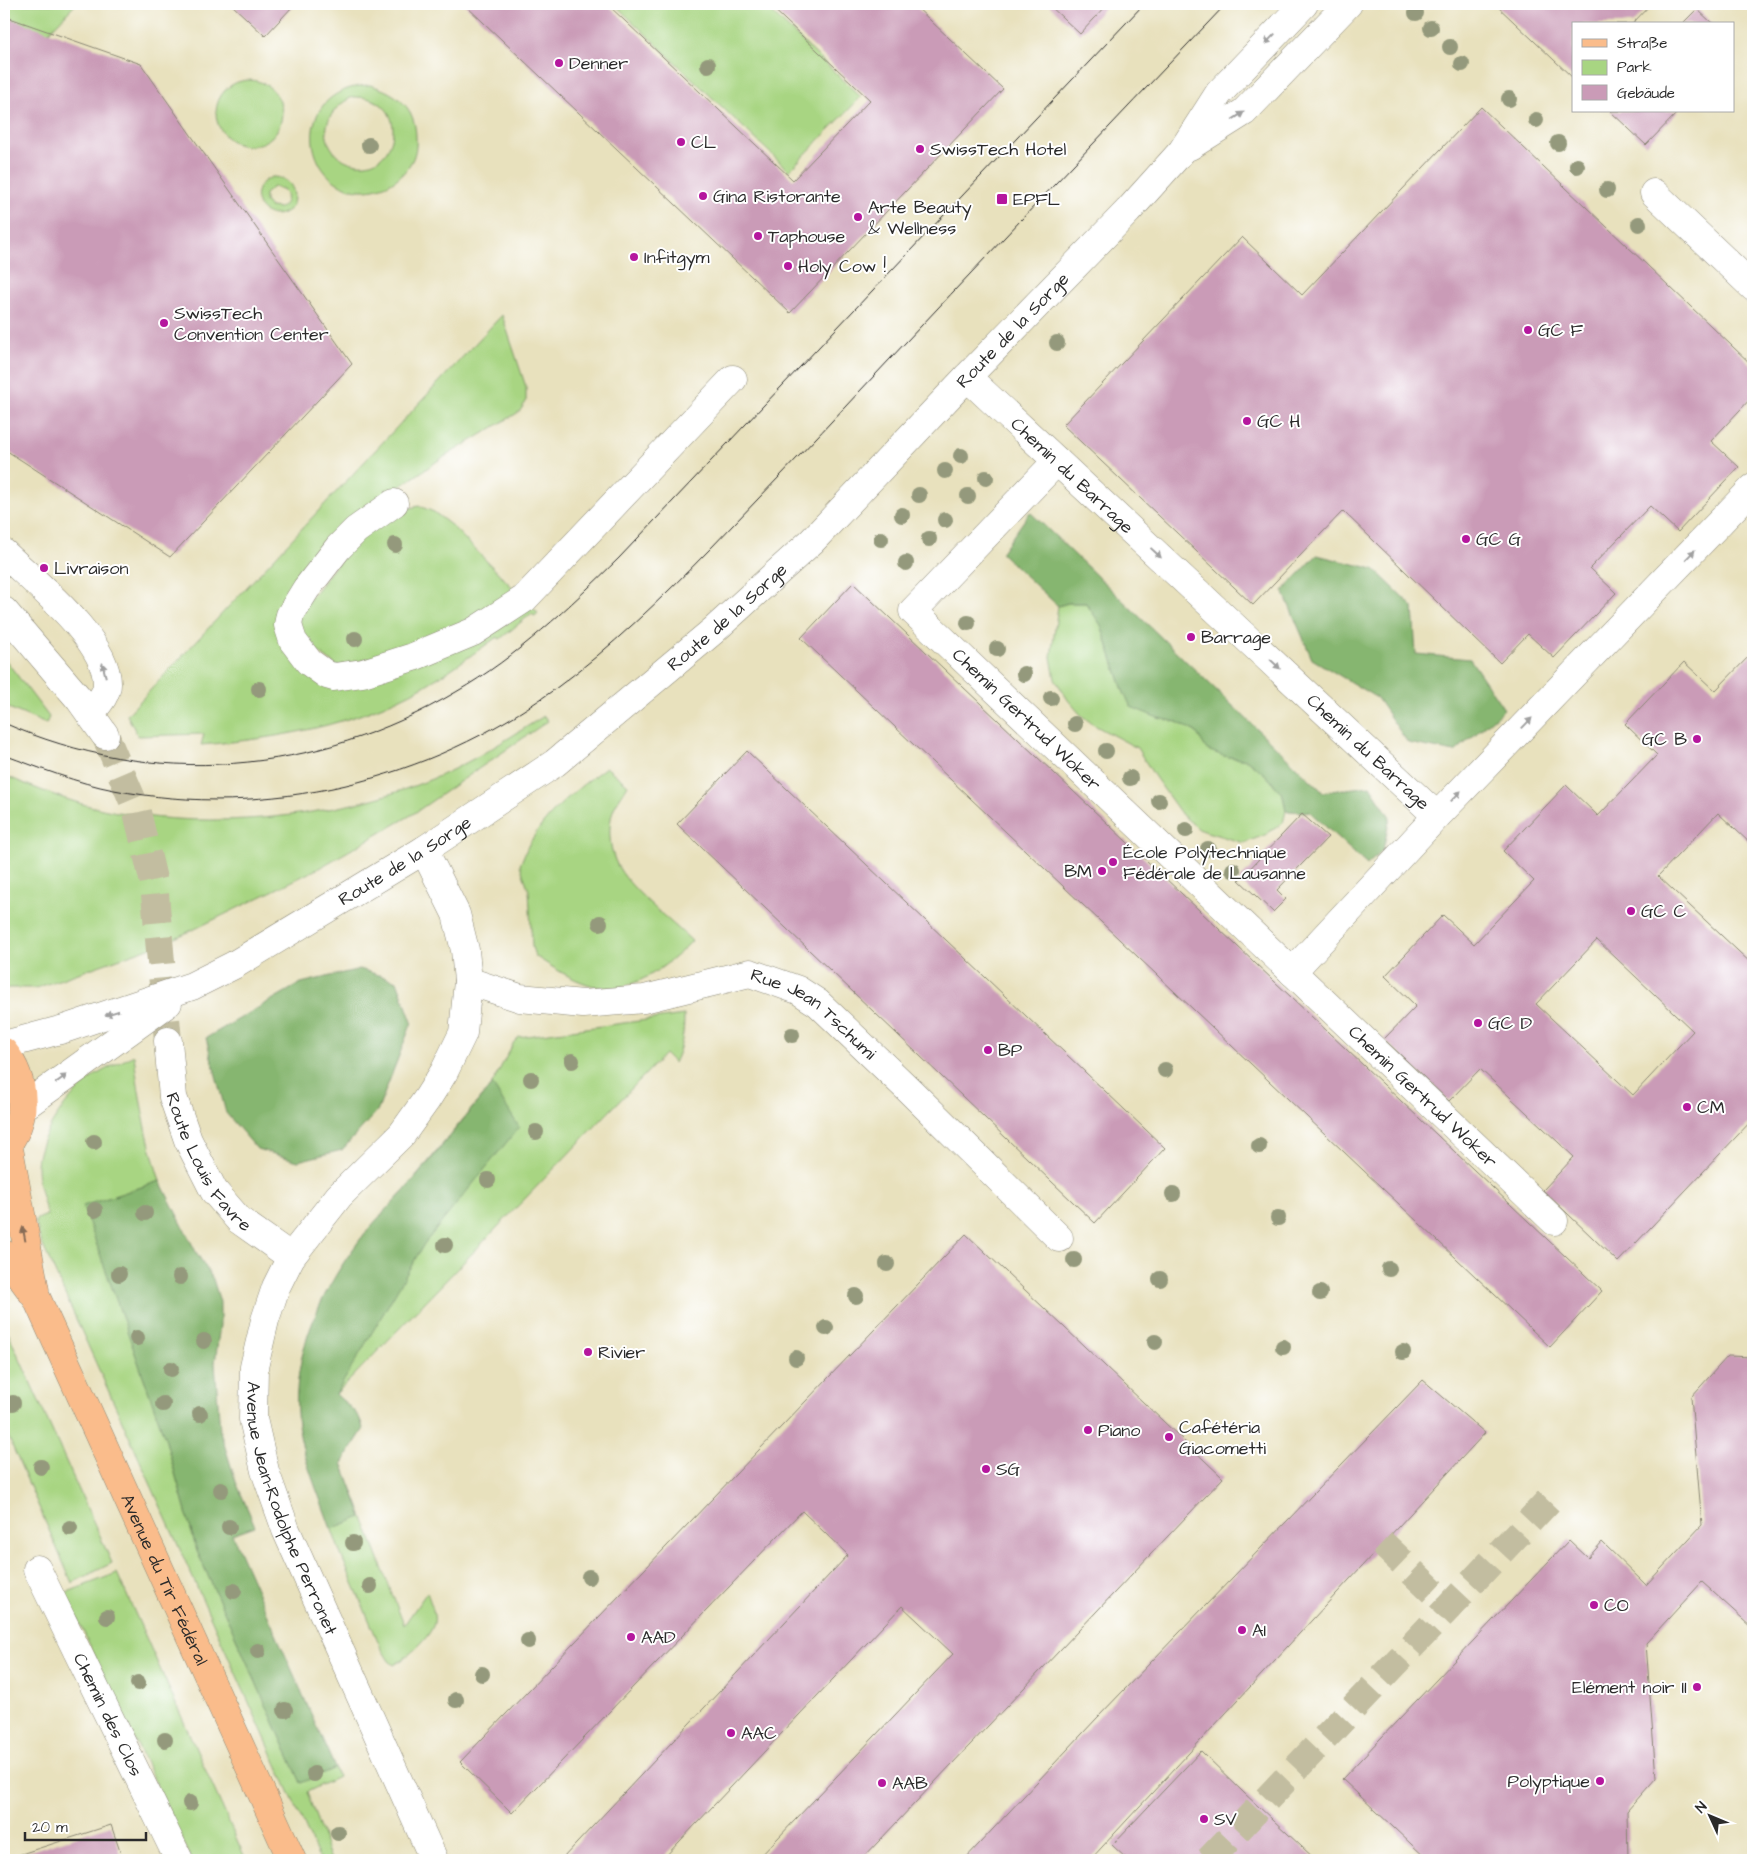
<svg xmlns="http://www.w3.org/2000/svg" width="1757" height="1864" viewBox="0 0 1757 1864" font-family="'Architects Daughter',sans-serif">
  <rect width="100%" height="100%" fill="#fff"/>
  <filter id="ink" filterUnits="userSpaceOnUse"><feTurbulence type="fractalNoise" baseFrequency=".02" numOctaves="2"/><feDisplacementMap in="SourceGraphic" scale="10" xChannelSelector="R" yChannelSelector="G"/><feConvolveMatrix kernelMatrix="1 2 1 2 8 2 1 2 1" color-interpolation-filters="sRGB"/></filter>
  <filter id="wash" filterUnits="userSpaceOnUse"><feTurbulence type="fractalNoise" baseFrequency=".0096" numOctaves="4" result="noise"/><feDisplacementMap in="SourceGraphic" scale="20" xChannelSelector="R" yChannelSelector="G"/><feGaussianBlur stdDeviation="1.12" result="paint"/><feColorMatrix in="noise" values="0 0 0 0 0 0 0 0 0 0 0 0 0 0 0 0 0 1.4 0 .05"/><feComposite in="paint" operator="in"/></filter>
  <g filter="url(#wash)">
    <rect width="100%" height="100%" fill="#e8e1bd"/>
    <!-- green -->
    <path fill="#a8d582" stroke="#6a8056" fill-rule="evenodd" d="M4 4H76L41 40 4 27Z
      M614 4H763L861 97 789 171Z
      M216 113a33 33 0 1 1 66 0a33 33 0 1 1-66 0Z
      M370 85C398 93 416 108 416 138 417 146 415 157 410 164 403 176 391 185 378 188 306 207 280 89 370 85ZM353 97C411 95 400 169 358 164 350 163 343 160 337 155 316 134 329 107 353 97Z
      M272 177C290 177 298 190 292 207 267 232 238 191 272 177ZM273 187 283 189C288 196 288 203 280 208L270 207 265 201V194Z
      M502 315 526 387V402L519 412 439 460 386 496 285 604 321 680 531 606 538 613 535 616 531 614 500 639 497 637C473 654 450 671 424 686 353 726 281 738 201 745L204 734 138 736 127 715Z
      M419 506 434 512 452 526 518 593 484 614 405 651 337 666 302 640 298 614 355 541 400 510Z
      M1068 603H1086L1101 625 1124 693 1158 718 1177 722 1196 732 1208 750 1224 756 1247 760 1266 775 1283 795 1286 811 1283 823 1265 835 1244 843 1200 830 1182 815 1155 777 1137 748 1094 725 1081 715 1068 700 1055 679 1051 657 1058 606Z
      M4 658 49 717 46 724 4 706Z
      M544 716 548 721 413 814 319 868 199 927 166 942 36 988H4V775C29 786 55 796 82 804 193 835 352 820 456 768 486 753 515 734 544 716Z
      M606 767 628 785C624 792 618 800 614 808 607 825 609 852 619 868 633 892 671 921 692 941 666 967 630 997 590 985 570 979 552 967 535 956L532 947 529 891 520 865C523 858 526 850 529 844 547 812 578 788 606 767Z
      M684 1015C684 1033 682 1047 674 1063L665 1054 336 1394C346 1405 362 1414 363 1430L342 1463 404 1625 427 1592C430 1602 436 1613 434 1623 431 1637 407 1658 394 1665L389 1661 381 1648 341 1555 306 1458 298 1424 297 1394 304 1349 319 1309 340 1269 366 1232 405 1190 492 1084 514 1042 519 1037Z
      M134 1055C139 1098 147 1140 160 1181L84 1206 166 1441 197 1551 301 1782 335 1768 338 1777 307 1792 331 1860H320L40 1239 35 1220 47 1215C43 1200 37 1183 37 1166 38 1134 71 1092 96 1075 108 1067 122 1062 134 1055Z
      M4 1324 112 1563 72 1583 4 1427Z
      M117 1573 246 1860H192L65 1593Z"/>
    <!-- forest -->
    <path fill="#86b670" stroke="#58704e" d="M1030 512 1323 792 1370 786 1390 817 1383 850 1367 865 1310 812 1286 811 1283 795 1266 775 1247 760 1224 756 1207 750 1196 732 1177 722 1158 718 1131 707 1124 693 1101 625 1086 603H1068L1058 606 1001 553Z
      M1317 555 1374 569 1413 607 1416 654 1470 659 1504 709 1455 752 1408 743 1377 698 1312 659 1283 591Z
      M360 969 397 981 412 1022 378 1110 342 1150 298 1161 257 1149 226 1113 206 1038 301 983Z
      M492 1084 519 1127 424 1244 336 1394C346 1405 362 1414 363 1430L342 1463 362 1517 331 1529C319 1494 303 1460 298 1424 289 1355 324 1284 366 1232 378 1217 393 1204 405 1190 435 1156 463 1119 492 1084Z
      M160 1181 196 1252 213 1279 220 1302V1325L215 1363 220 1431 236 1482 255 1526 232 1534 335 1768 301 1783 197 1551 166 1441 83 1206Z"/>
    <g id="blocks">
      <!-- building -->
      <path fill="#ca9bb7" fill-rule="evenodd" d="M231 4H295L265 36Z
        M464 4H607L793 180 870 100 768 4H913L1003 89 790 313Z
        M1048 4H1108L1080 34Z
        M1495 4H1651L1632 24H1573V78Z
        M1697 9 1713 24H1682Z
        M4 16 141 64 352 364 170 557 4 449Z
        M1481 107 1753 366V396L1711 441 1739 467 1678 532 1650 506 1590 568 1616 593 1554 658 1528 634 1500 663 1343 511 1253 605 1063 425 1242 237 1302 295Z
        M1610 111H1679L1646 145Z
        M853 583 1602 1291 1550 1347 801 638Z
        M1753 652V842L1751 844 1718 813 1658 876 1753 965V1119L1618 1262 1543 1190 1574 1157 1480 1069 1449 1101 1384 1039 1416 1006 1385 976 1443 915 1474 944 1534 881 1503 851 1566 785 1598 816 1657 755 1625 724 1684 662 1715 691ZM1597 940 1693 1031 1633 1095 1536 1004Z
        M747 751 1165 1148 1095 1223 677 824Z
        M1302 814 1328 837 1277 890 1286 899 1273 912 1239 880Z
        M966 1234 1223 1478 861 1860H757L953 1654 902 1606 662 1860H561L848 1555 802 1511 512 1813 460 1762Z
        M1728 1356 1753 1357V1628L1702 1582 1646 1643 1656 1778 1627 1811 1628 1860H1428L1342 1779 1569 1540 1588 1558 1602 1542 1646 1585 1702 1525 1691 1397Z
        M1423 1380 1485 1433 1090 1860H964L1097 1718Z
        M1201 1751 1244 1793 1316 1860H1128L1112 1845Z
        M111 1825 123 1860H20L18 1855Z"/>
    </g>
  </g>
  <g filter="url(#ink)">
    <use href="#blocks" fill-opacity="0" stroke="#8a8674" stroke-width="1"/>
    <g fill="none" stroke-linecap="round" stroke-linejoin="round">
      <!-- minor-tunnel -->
      <path stroke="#c2bda0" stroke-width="28" stroke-dasharray="28 14" stroke-linecap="butt" d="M105 735 136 808 154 883 168 1041
        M1382 1543 1449 1607 1552 1497
        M1209 1860 1449 1607"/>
      <!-- minor casing -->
      <g stroke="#8a8674" stroke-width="29">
        <g id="minor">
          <path d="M1190 146 1244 112 1348 4"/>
          <path d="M1654 193 1753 287"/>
          <path id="s1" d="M967 377 1437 816 1753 488"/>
          <path id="s2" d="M1057 461 913 611 1554 1221"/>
          <path d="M394 503 356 530 338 548 306 589 290 615 288 625 293 641 309 662 327 675 334 677 363 673 413 657 473 632 524 599 733 379"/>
          <path d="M4 553C34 582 108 640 107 684 107 695 97 705 90 714"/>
          <path d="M4 611 80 700 105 735"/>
          <path id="s3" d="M424 850 456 914 465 950 468 981 463 1033 444 1072 427 1099 402 1134 339 1196 291 1257 276 1287 265 1320 254 1367 253 1419 265 1471 286 1530 434 1860"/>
          <path d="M1292 972 1437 816"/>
          <path id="s4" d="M468 981 520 998 583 1004 644 999 750 973 798 990 818 1003 910 1091 1059 1238"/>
          <path id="s5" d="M168 1041 173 1097 188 1140 214 1191 239 1220 291 1257"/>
          <path id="s6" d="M4 1045 64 1029 192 986 234 965 424 850 555 763 713 631 812 541 967 377 1128 211 1182 151 1219 93 1304 4"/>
          <path d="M22 1108 168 1003"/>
          <path id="s7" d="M37 1569 179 1860"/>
        </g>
      </g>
      <!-- major casing -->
      <g stroke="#8a8674" stroke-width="29">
        <g id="major">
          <path d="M4 1052C26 1079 29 1121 4 1148"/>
          <path d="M8 1143 35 1290"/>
          <path id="s8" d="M4 1254 37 1299 292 1860"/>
        </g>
      </g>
      <!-- minor -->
      <use href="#minor" stroke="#fff" stroke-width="28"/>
      <!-- major -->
      <use href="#major" stroke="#fabc8b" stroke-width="28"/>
      <!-- tram -->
      <path stroke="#2b2b2b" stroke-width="1" d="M4 723C153 789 316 775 456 692 517 657 569 607 619 558L1144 4
        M4 755C40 768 77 783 114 790 269 820 428 781 555 689 611 648 661 599 710 549 760 497 810 445 859 392 981 262 1103 133 1226 4"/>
    </g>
    <!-- trees -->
    <g fill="#94997b">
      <circle cx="1416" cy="13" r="8"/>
      <circle cx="1431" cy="28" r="8"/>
      <circle cx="1450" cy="47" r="8"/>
      <circle cx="1462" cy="64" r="8"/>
      <circle cx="708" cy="65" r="8"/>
      <circle cx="1509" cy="99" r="8"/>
      <circle cx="1536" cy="120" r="8"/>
      <circle cx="1558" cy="143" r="8"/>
      <circle cx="369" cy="145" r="8"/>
      <circle cx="1577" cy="166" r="8"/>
      <circle cx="1607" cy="190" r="8"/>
      <circle cx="1639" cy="224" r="8"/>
      <circle cx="1057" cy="343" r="8"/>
      <circle cx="961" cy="456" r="8"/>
      <circle cx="945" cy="471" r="8"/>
      <circle cx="986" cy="478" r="8"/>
      <circle cx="919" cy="495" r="8"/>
      <circle cx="968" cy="496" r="8"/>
      <circle cx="902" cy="515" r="8"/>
      <circle cx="945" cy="520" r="8"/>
      <circle cx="881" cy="539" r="8"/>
      <circle cx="929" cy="539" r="8"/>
      <circle cx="395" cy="545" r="8"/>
      <circle cx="906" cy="563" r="8"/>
      <circle cx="968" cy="623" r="8"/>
      <circle cx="355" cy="639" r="8"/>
      <circle cx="997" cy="649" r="8"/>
      <circle cx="1024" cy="674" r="8"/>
      <circle cx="259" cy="689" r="8"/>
      <circle cx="1051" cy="698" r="8"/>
      <circle cx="1075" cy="724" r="8"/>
      <circle cx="1106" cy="751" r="8"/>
      <circle cx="1130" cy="778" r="8"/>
      <circle cx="1159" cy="801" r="8"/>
      <circle cx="1186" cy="830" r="8"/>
      <circle cx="1208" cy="849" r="8"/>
      <circle cx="1233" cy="870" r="8"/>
      <circle cx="600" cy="923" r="8"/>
      <circle cx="792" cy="1035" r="8"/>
      <circle cx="572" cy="1061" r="8"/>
      <circle cx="1165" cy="1070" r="8"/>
      <circle cx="531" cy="1079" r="8"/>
      <circle cx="536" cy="1132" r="8"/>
      <circle cx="94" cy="1142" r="8"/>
      <circle cx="1259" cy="1146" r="8"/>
      <circle cx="488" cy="1180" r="8"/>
      <circle cx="1173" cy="1194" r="8"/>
      <circle cx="95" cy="1210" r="8"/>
      <circle cx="145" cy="1213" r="8"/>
      <circle cx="1278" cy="1218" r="8"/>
      <circle cx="445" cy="1245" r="8"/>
      <circle cx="1074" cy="1260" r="8"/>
      <circle cx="887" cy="1264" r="8"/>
      <circle cx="1389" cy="1269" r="8"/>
      <circle cx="119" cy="1274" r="8"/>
      <circle cx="180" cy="1277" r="8"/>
      <circle cx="1160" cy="1279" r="8"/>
      <circle cx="1320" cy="1293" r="8"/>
      <circle cx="856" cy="1296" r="8"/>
      <circle cx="826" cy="1328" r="8"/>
      <circle cx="137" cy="1338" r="8"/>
      <circle cx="204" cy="1341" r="8"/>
      <circle cx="1155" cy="1342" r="8"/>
      <circle cx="1283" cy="1347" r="8"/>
      <circle cx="1403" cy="1352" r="8"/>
      <circle cx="796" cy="1358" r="8"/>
      <circle cx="171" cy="1369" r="8"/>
      <circle cx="13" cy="1403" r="8"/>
      <circle cx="163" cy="1404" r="8"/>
      <circle cx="200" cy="1414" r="8"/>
      <circle cx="41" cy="1467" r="8"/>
      <circle cx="221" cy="1490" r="8"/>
      <circle cx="229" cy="1527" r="8"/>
      <circle cx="70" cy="1528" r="8"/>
      <circle cx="353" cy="1543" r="8"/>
      <circle cx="589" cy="1577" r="8"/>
      <circle cx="370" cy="1586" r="8"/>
      <circle cx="234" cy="1591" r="8"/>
      <circle cx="107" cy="1617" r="8"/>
      <circle cx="528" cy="1641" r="8"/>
      <circle cx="258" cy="1651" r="8"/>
      <circle cx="482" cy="1674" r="8"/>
      <circle cx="138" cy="1683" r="8"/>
      <circle cx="456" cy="1700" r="8"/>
      <circle cx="285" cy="1710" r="8"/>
      <circle cx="165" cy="1740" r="8"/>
      <circle cx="314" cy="1774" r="8"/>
      <circle cx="190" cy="1803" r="8"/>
      <circle cx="338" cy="1833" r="8"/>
    </g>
    <!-- one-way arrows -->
    <defs><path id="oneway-solid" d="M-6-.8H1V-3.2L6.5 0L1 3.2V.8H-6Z" transform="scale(1.25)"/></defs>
    <g fill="#a0a0a0">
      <use href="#oneway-solid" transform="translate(1270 39) rotate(134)"/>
      <use href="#oneway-solid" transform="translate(1238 116) rotate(-33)"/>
      <use href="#oneway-solid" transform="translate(1156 553) rotate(43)"/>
      <use href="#oneway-solid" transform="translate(1690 555) rotate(-46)"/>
      <use href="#oneway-solid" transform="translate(1275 664) rotate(43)"/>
      <use href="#oneway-solid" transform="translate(104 670) rotate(-104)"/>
      <use href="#oneway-solid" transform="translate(1527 723) rotate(-46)"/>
      <use href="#oneway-solid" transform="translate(1456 796) rotate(-46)"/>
      <use href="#oneway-solid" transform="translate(112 1013) rotate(162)"/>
      <use href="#oneway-solid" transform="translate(61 1079) rotate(-36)"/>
    </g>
    <use fill="#886c56" href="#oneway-solid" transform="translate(24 1234) rotate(-101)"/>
  </g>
  <!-- markers -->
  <g fill="#b5179e" stroke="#fff" stroke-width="2">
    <circle cx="559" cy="63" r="5"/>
    <circle cx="681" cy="142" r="5"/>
    <circle cx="920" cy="149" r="5"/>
    <circle cx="703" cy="196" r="5"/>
    <rect x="996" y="193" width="12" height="12" rx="2.5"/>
    <circle cx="858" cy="217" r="5"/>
    <circle cx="758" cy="236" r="5"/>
    <circle cx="634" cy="257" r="5"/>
    <circle cx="788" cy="266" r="5"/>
    <circle cx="164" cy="323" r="5"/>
    <circle cx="1528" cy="330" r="5"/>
    <circle cx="1247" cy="421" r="5"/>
    <circle cx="1466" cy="539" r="5"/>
    <circle cx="44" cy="568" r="5"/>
    <circle cx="1191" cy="637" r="5"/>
    <circle cx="1697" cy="739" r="5"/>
    <circle cx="1113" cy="862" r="5"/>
    <circle cx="1102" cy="871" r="5"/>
    <circle cx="1631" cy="911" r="5"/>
    <circle cx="1478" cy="1023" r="5"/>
    <circle cx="988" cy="1050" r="5"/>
    <circle cx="1687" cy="1107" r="5"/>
    <circle cx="588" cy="1352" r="5"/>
    <circle cx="1088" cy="1430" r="5"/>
    <circle cx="1169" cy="1437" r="5"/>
    <circle cx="986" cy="1469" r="5"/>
    <circle cx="1594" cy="1605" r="5"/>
    <circle cx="1242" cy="1630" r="5"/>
    <circle cx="631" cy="1637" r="5"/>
    <circle cx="1697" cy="1687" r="5"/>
    <circle cx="731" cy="1733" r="5"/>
    <circle cx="1600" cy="1781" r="5"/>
    <circle cx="882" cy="1783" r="5"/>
    <circle cx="1204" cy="1819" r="5"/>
  </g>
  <g text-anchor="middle" stroke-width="4" stroke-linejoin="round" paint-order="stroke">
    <!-- poi labels -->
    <g font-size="18" fill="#2b2b2b" stroke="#fff" text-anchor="start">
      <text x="569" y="69">Denner</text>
      <text x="691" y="148">CL</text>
      <text x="930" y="155">SwissTech Hotel</text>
      <text x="713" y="202">Gina Ristorante</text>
      <text x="1013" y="205">EPFL</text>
      <text x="868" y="213">Arte Beauty<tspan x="868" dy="21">&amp; Wellness</tspan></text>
      <text x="768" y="242">Taphouse</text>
      <text x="644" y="263">Infitgym</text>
      <text x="798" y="272">Holy Cow !</text>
      <text x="174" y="319">SwissTech<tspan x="174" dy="21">Convention Center</tspan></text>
      <text x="1538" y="336">GC F</text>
      <text x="1257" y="427">GC H</text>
      <text x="1476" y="545">GC G</text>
      <text x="54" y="574">Livraison</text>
      <text x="1201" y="643">Barrage</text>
      <text x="1687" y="745" text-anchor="end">GC B</text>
      <text x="1123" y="858">École Polytechnique<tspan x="1123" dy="21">Fédérale de Lausanne</tspan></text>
      <text x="1092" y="877" text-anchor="end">BM</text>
      <text x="1641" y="917">GC C</text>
      <text x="1488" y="1029">GC D</text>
      <text x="998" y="1056">BP</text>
      <text x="1697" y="1113">CM</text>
      <text x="598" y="1358">Rivier</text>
      <text x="1179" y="1433">Cafétéria<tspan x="1179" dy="21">Giacometti</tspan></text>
      <text x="1098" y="1436">Piano</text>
      <text x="996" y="1475">SG</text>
      <text x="1604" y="1611">CO</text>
      <text x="1252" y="1636">AI</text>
      <text x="641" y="1643">AAD</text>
      <text x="1687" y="1693" text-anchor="end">Elément noir II</text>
      <text x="741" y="1739">AAC</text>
      <text x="1590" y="1787" text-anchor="end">Polyptique</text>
      <text x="892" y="1789">AAB</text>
      <text x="1214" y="1825">SV</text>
    </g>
    <!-- street labels -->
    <g font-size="18" fill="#2b2b2b" stroke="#fff">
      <text dy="6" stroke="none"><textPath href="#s6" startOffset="1254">Route de la Sorge</textPath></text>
      <text dy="6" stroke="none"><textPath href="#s1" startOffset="144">Chemin du Barrage</textPath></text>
      <text dy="6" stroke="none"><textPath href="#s6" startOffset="849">Route de la Sorge</textPath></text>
      <text dy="6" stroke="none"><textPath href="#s2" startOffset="365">Chemin Gertrud Woker</textPath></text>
      <text dy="6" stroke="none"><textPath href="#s1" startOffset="549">Chemin du Barrage</textPath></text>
      <text dy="6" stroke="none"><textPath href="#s6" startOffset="444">Route de la Sorge</textPath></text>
      <text dy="6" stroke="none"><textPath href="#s4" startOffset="365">Rue Jean Tschumi</textPath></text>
      <text dy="6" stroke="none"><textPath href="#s2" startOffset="912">Chemin Gertrud Woker</textPath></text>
      <text dy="6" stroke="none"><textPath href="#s5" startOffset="131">Route Louis Favre</textPath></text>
      <text dy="6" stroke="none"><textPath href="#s3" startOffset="741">Avenue Jean-Rodolphe Perronet</textPath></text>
      <text dy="6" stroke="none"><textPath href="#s8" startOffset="364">Avenue du Tir Fédéral</textPath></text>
      <text dy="6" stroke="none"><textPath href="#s7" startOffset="162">Chemin des Clos</textPath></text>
    </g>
  </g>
  <!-- margin -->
  <rect width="1757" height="1864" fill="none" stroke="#fff" stroke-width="20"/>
  <!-- legend -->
  <rect x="1572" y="22" width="162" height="90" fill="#ffffff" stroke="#aaaaaa"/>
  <rect x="1582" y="39" width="25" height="8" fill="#fabc8b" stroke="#aaaaaa"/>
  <text x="1617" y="48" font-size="15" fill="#2b2b2b">Straße</text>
  <rect x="1582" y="60" width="25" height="15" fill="#a8d582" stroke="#aaaaaa"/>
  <text x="1617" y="72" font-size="15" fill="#2b2b2b">Park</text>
  <rect x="1582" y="85" width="25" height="15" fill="#ca9bb7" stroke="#aaaaaa"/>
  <text x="1617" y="98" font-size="15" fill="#2b2b2b">Gebäude</text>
  <!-- north arrow -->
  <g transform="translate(1710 1816) rotate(314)" stroke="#ffffff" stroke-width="4" paint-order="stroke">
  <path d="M0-4L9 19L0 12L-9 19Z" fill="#2b2b2b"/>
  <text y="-8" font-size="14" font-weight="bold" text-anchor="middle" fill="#2b2b2b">N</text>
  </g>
  <!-- scale -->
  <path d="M25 1832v8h121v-8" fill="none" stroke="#2b2b2b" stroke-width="2.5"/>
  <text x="32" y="1832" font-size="15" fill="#2b2b2b" stroke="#ffffff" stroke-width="4" paint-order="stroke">20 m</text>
</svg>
